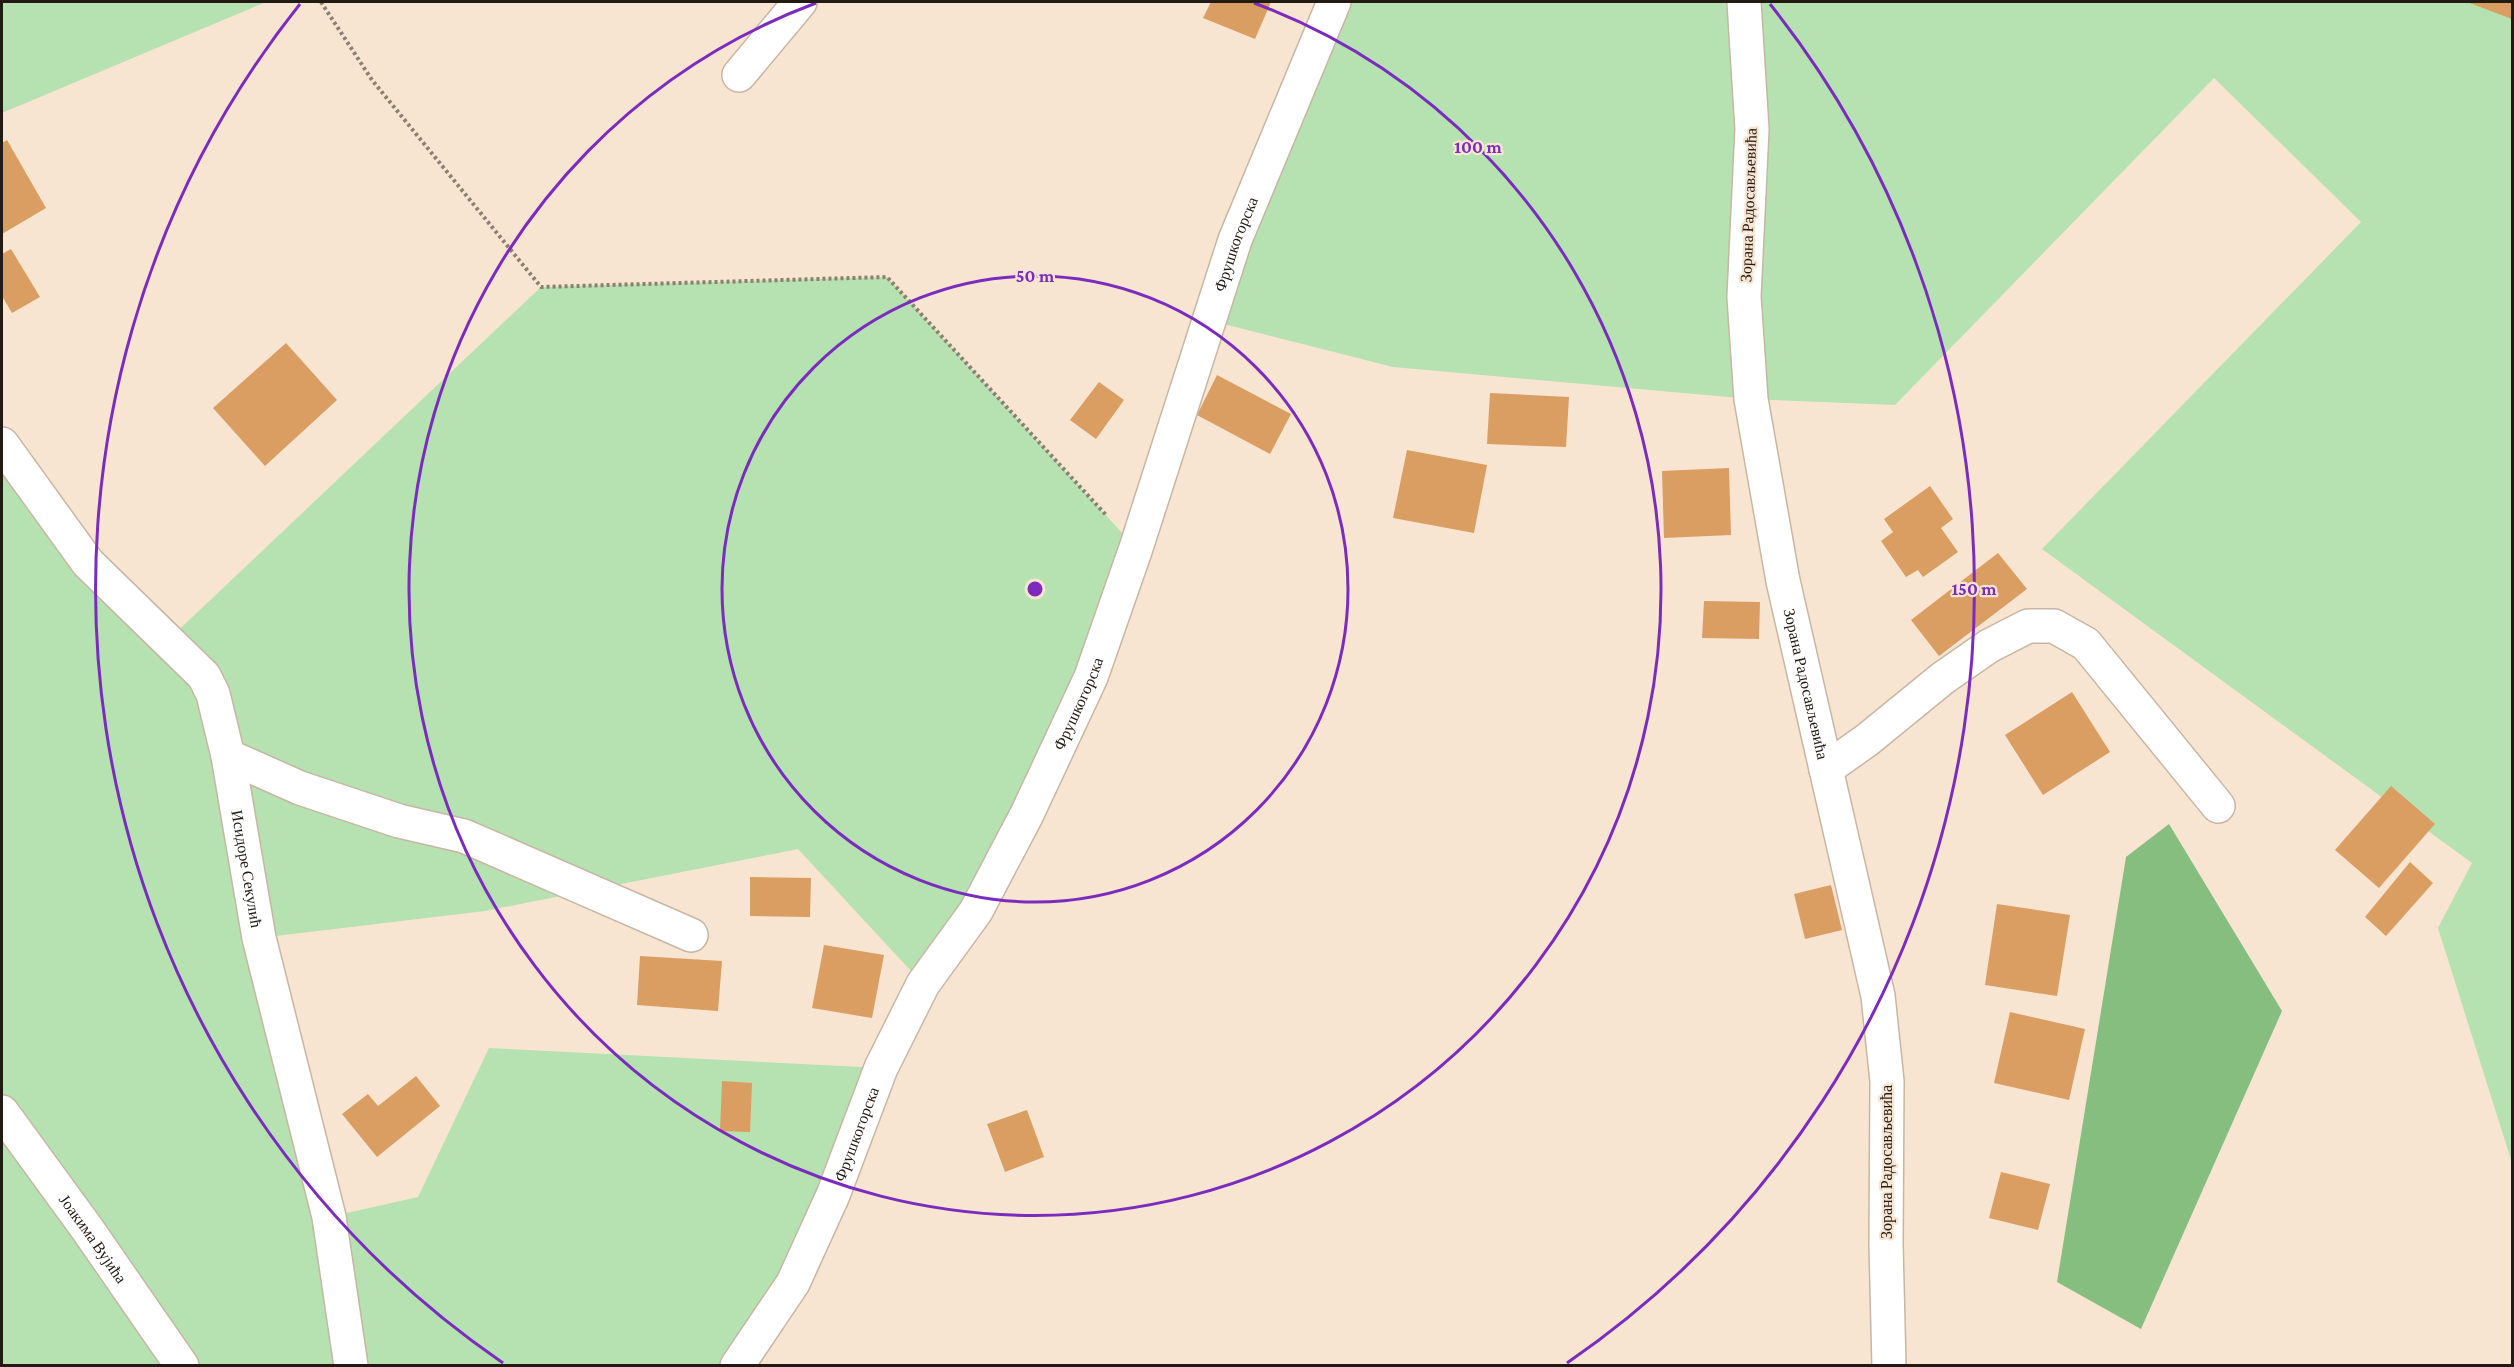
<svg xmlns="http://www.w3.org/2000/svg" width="2514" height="1367" viewBox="0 0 2514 1367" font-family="'Crimson Pro',serif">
  <rect width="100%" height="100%" fill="#f8e5d1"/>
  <!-- green -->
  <path fill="#b5e2b0" d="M2 2H266L2 113Z
    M1334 2H2512V1163L2438 928 2472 863 2042 549 2361 222 2214 78 1895 405 1751 399 1393 367 1208 320Z
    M887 277 1136 548 1091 677 923 984 798 849 485 911 259 938 329 1217 418 1197 489 1048 881 1068 737 1365H2V444L167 641 541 287Z"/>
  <!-- forest -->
  <path fill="#86be7f" d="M2169 824 2282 1011 2141 1329 2057 1282 2126 857Z"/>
  <!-- building -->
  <path fill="#da9d62" d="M1211 2H1271L1255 39 1203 18Z
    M2467 2H2512V19Z
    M7 140 46 208 2 234V143Z
    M11 249 40 297 12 313 2 296V254Z
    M286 343 337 400 265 466 213 408Z
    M1217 375 1291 414 1270 454 1197 415Z
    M1099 382 1124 400 1096 439 1070 420Z
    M1490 393 1569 397 1566 447 1487 444Z
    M1407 450 1487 465 1474 533 1393 518Z
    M1729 468 1731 535 1664 538 1662 471Z
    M1930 486 1953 519 1941 528 1958 552 1923 577 1918 570 1906 577 1881 541 1893 532 1884 519Z
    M1998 553 2027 589 1939 656 1911 620Z
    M1704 601 1760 602 1759 639 1702 638Z
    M2072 692 2110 752 2043 795 2005 735Z
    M2391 786 2435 824 2379 888 2335 850Z
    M2410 862 2433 883 2386 936 2365 917Z
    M750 877 811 878 810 917 750 916Z
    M1831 885 1842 930 1805 939 1794 894Z
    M1997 904 2070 915 2057 996 1985 985Z
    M824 945 884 955 872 1018 812 1008Z
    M640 956 722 961 718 1011 637 1005Z
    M2010 1012 2085 1029 2069 1100 1994 1083Z
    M416 1076 440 1106 377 1157 342 1114 368 1094 378 1106Z
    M722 1081 752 1083 750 1132 720 1131Z
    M1027 1110 1044 1157 1005 1172 987 1124Z
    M2001 1172 2050 1184 2038 1230 1989 1218Z"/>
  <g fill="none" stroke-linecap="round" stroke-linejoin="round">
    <!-- minor casing -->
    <g stroke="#c8b6a4" stroke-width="36">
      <g id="minor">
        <path id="s1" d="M1744 2 1752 129 1744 297 1751 399 1783 581 1878 996 1887 1081 1886 1244 1889 1366"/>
        <path d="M739 75 800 2"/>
        <path id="s2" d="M2 444 88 563 204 676 213 694 228 756 259 938 329 1217 351 1366"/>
        <path d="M228 756 300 788 399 821 464 836 691 935"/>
        <path d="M1826 769 1867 740 1943 678 1989 646 2028 626H2054L2086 644 2218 806"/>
        <path id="s3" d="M2 1112 88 1230 182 1366"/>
        <path id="s4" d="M737 1366 793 1283 833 1195 881 1068 923 984 976 911 1027 814 1091 677 1136 548 1235 240 1334 2"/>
      </g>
    </g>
    <!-- path -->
    <path stroke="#8c7f71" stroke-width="4" stroke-dasharray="3 3" stroke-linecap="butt" d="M321 2 372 80 541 287 887 277 1106 515"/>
    <!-- minor -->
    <use href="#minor" stroke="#fff" stroke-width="33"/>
  </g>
  <!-- distance rings -->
  <g fill="none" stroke="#7b2cbf" stroke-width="3">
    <circle cx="1035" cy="589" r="313"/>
    <path d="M1254 3A626 626 0 1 1 816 3"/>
    <path d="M503 1363A939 939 0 0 1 300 4M1770 4A939 939 0 0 1 1567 1363"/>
  </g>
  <g text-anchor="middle" stroke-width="4.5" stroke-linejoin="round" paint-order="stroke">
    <!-- street labels -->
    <g font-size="16" fill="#221b14" stroke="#f8e5d1">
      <text transform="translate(1748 205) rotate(-88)" y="6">Зорана Радосављевића</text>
      <text dy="6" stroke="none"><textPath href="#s4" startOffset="1234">Фрушкогорска</textPath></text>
      <text dy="6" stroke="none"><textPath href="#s1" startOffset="688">Зорана Радосављевића</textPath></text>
      <text dy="6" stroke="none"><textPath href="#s4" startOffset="748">Фрушкогорска</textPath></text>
      <text dy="6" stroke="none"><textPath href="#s2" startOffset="507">Исидоре Секулић</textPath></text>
      <text dy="6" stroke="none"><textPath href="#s4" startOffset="262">Фрушкогорска</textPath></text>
      <text transform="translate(1886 1162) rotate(-90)" y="6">Зорана Радосављевића</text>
      <text dy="6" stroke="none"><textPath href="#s3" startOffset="156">Јоакима Вујића</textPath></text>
    </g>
  </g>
  <circle cx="1035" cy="589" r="9" fill="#7b2cbf" stroke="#f8e5d1" stroke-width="3"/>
  <g font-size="18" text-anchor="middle" font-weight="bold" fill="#7b2cbf" stroke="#f8e5d1" stroke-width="4.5" stroke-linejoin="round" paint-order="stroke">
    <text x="1478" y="153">100 m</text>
    <text x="1035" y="282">50 m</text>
    <text x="1974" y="595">150 m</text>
  </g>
  <!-- border -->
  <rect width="2514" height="1367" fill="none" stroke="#221b14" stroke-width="6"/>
</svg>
